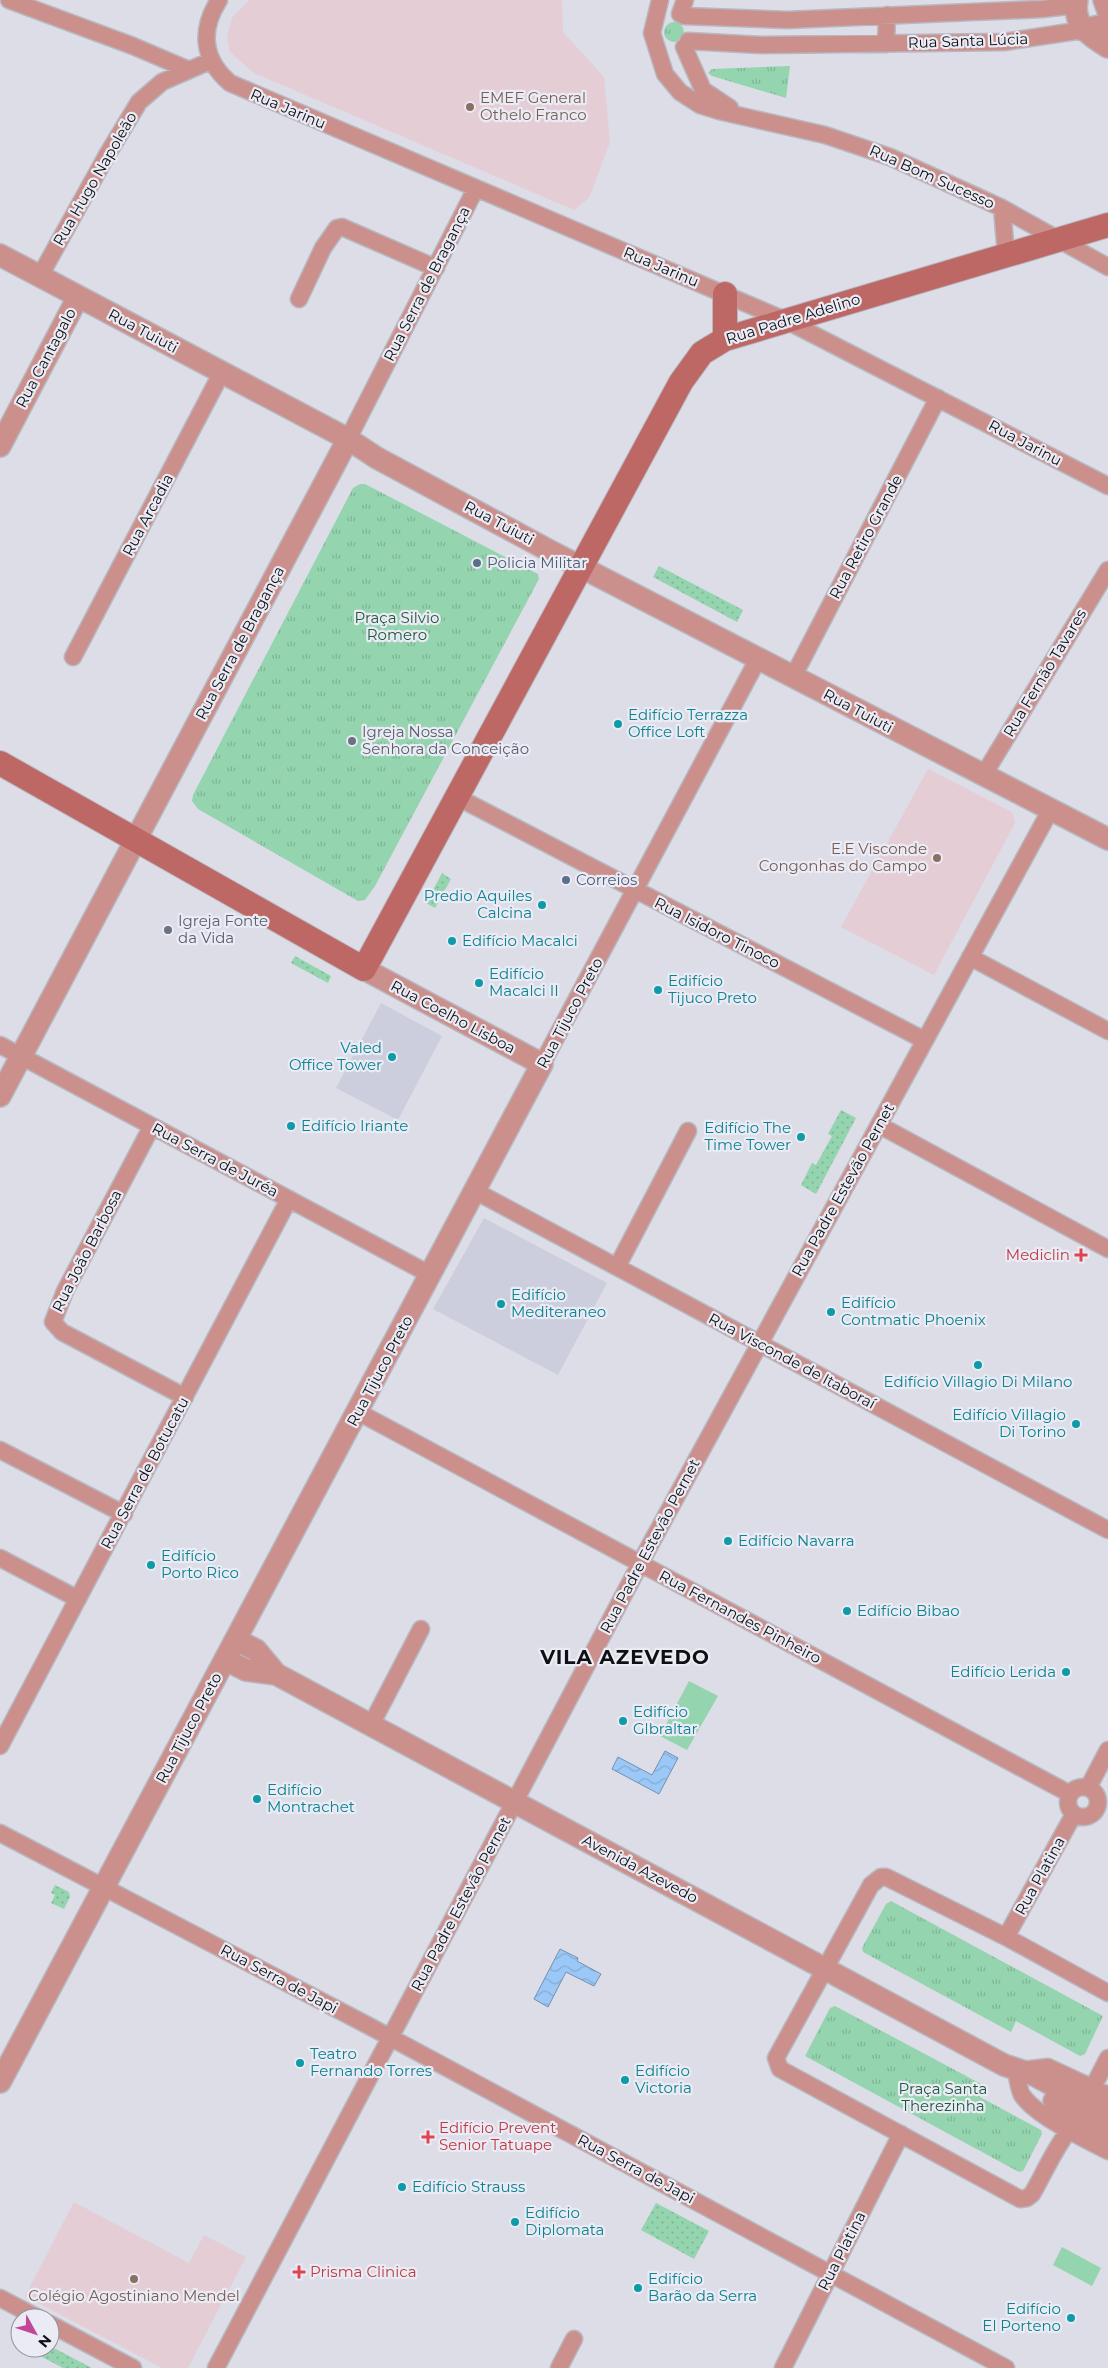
<svg xmlns="http://www.w3.org/2000/svg" width="1108" height="2368" viewBox="0 0 1108 2368" font-family="Montserrat,sans-serif">
  <defs>
    <pattern id="grass-dots" width="8" height="8" patternUnits="userSpaceOnUse" patternTransform="scale(1.25)"><rect width="8" height="8" fill="#94d4ae"/><path d="M2 2h.1M6 6h.1" fill="none" stroke="#7eb595" stroke-width="1.8" stroke-linecap="round"/></pattern>
    <pattern id="park-tufts" width="24" height="20" patternUnits="userSpaceOnUse" patternTransform="scale(1.25)"><rect width="24" height="20" fill="#94d4ae"/><path d="M3 7l-1-3M5 7V3M7 7l1-3M15 17l-1-3M17 17v-4M19 17l1-3" fill="none" stroke="#7eb595"/></pattern>
    <pattern id="water-waves" width="16" height="10" patternUnits="userSpaceOnUse" patternTransform="scale(1.25)"><rect width="16" height="10" fill="#9bc8f7"/><path d="M0 5q4-4 8 0t8 0" fill="none" stroke="#84abd3"/></pattern>
  </defs>
  <rect width="100%" height="100%" fill="#dcdde7"/>
  <!-- built -->
  <path fill="#cccede" d="M381 1003 442 1036 398 1120 336 1088Z
    M484 1218 607 1283 558 1375 433 1309Z"/>
  <!-- education -->
  <path fill="#e5cdd6" d="M249 0H562L563 32 604 77 610 142 589 198 574 210 254 73 230 52 227 37 232 18Z
    M928 769 1012 812 1015 823 934 975 841 927Z
    M74 2202 189 2263 204 2235 246 2257 188 2368H162L25 2296Z"/>
  <!-- grass -->
  <path fill="url(#grass-dots)" d="M659 566 743 610 737 622 653 577Z
    M442 873 451 879 435 908 426 903Z
    M295 956 331 976 328 983 291 963Z
    M841 1110 856 1118 816 1194 801 1185 812 1163 816 1165 832 1136 828 1134Z
    M55 1885 69 1892 70 1897 64 1909 51 1903 55 1895 51 1893Z
    M656 2203 709 2231 694 2259 641 2230Z
    M50 2346 92 2368H63L27 2349 50 2348Z"/>
  <!-- park -->
  <path fill="url(#park-tufts)" d="M664 32a10 10 0 1 1 20 0a10 10 0 1 1-20 0Z
    M790 66 786 98 712 76 708 73 712 69Z
    M360 484H365L538 574 539 579 375 886 365 900 358 901 198 809 192 801 193 795 353 488Z
    M891 1901 1103 2016 1085 2054 1080 2056 1016 2021 1011 2032 863 1952 862 1948 886 1904Z
    M835 2006 983 2085 980 2097 1041 2130 1042 2134 1023 2171 1019 2172 805 2056 830 2008Z"/>
  <!-- pitch -->
  <path fill="#94d4ae" d="M689 1681 718 1696 687 1750 660 1736Z
    M1062 2247 1101 2268 1092 2286 1053 2265Z"/>
  <!-- water -->
  <path fill="url(#water-waves)" stroke="#7191b3" d="M665 1751 678 1758 659 1794 612 1769 618 1757 652 1775Z
    M560 1949 578 1958 577 1961 601 1974 594 1986 566 1972 548 2007 534 1999Z"/>
  <g fill="none" stroke-linecap="round" stroke-linejoin="round">
    <!-- minor casing -->
    <g stroke="#b7b8c1" stroke-width="19">
      <path id="minor" d="M9 0 133 46 189 70
        M219 0C200 30 202 59 230 83L787 321 1108 486
        M660 0 652 33 665 74 680 92 700 105 719 111 825 135 890 157 1002 208 1108 267
        M680 14 685 0
        M684 16 787 20 1042 9 1076 5
        M688 41 761 45 1004 42 1083 30
        M886 44 887 15
        M684 47 703 90 730 108
        M1002 208 1006 254
        M40 276 107 155 139 102 162 82 210 61
        M299 299 323 248 337 228 342 227 351 231 436 268
        M348 439 476 188
        M73 657 222 372
        M793 677 938 398
        M983 776 1108 570
        M457 797 924 1040
        M970 957 1108 1031
        M0 1045 431 1275
        M542 1064 758 659
        M879 1125 1108 1249
        M152 1126 65 1291 53 1322 62 1332 185 1397
        M475 1191 1108 1530
        M617 1267 688 1131
        M358 1412 1070 1794
        M0 1450 124 1514
        M0 1558 78 1599
        M371 1725 421 1629
        M0 1746 289 1199
        M1068 1802a15 15 0 1 1 30 0a15 15 0 1 1-30 0Z
        M1088 1788 1108 1750
        M0 1833 369 2026 1006 2368
        M1006 1937 1074 1814
        M1022 2070 1048 2067 1108 2095
        M1017 2076C1018 2081 1019 2090 1022 2095 1036 2116 1085 2139 1108 2151
        M1093 2087 1108 2058
        M1091 2113C1065 2122 1046 2171 1032 2194L1027 2198 1020 2199 780 2069 776 2058 871 1885 881 1877H886L1006 1937 1108 1993
        M0 2298 38 2318
        M50 2324 133 2368
        M216 2368 650 1545 1051 809
        M559 2368 574 2339
        M783 2368 901 2134"/>
    </g>
    <!-- tertiary casing -->
    <g stroke="#b7b8c1" stroke-width="24">
      <path id="tertiary" d="M1077 0C1072 25 1090 36 1108 47
        M1104 0 1108 11
        M1083 30 1108 24
        M0 255 348 439 377 458 548 550 1108 839
        M0 446 78 297
        M0 1096 348 439
        M236 1640 256 1650 276 1674 1004 2065 1034 2075 1108 2115
        M226 1660 246 1670 276 1674
        M0 2082 542 1064 364 969
        M1054 2101 1108 2132"/>
    </g>
    <!-- secondary casing -->
    <g stroke="#b7b8c1" stroke-width="26">
      <path id="secondary" d="M725 294V339
        M0 763 364 969 681 382 702 353 725 339 1108 225"/>
    </g>
    <!-- minor -->
    <use href="#minor" stroke="#cc908c" stroke-width="16"/>
    <!-- tertiary -->
    <use href="#tertiary" stroke="#cc908c" stroke-width="21"/>
    <!-- secondary -->
    <use href="#secondary" stroke="#be6865" stroke-width="24"/>
  </g>
  <!-- markers -->
  <g fill="#8d6e63" stroke="#eaebf4" stroke-width="2">
    <circle cx="470" cy="107" r="5"/>
    <circle cx="937" cy="858" r="5"/>
    <circle cx="134" cy="2279" r="5"/>
  </g>
  <g fill="#5c6f8a" stroke="#eaebf4" stroke-width="2">
    <circle cx="477" cy="563" r="5"/>
    <circle cx="566" cy="880" r="5"/>
  </g>
  <g fill="#0f9aa8" stroke="#eaebf4" stroke-width="2">
    <circle cx="618" cy="724" r="5"/>
    <circle cx="542" cy="905" r="5"/>
    <circle cx="452" cy="941" r="5"/>
    <circle cx="479" cy="983" r="5"/>
    <circle cx="658" cy="990" r="5"/>
    <circle cx="392" cy="1057" r="5"/>
    <circle cx="291" cy="1126" r="5"/>
    <circle cx="801" cy="1137" r="5"/>
    <circle cx="501" cy="1304" r="5"/>
    <circle cx="831" cy="1312" r="5"/>
    <circle cx="978" cy="1365" r="5"/>
    <circle cx="1076" cy="1424" r="5"/>
    <circle cx="728" cy="1541" r="5"/>
    <circle cx="151" cy="1565" r="5"/>
    <circle cx="847" cy="1611" r="5"/>
    <circle cx="1066" cy="1672" r="5"/>
    <circle cx="623" cy="1721" r="5"/>
    <circle cx="257" cy="1799" r="5"/>
    <circle cx="300" cy="2063" r="5"/>
    <circle cx="625" cy="2080" r="5"/>
    <circle cx="402" cy="2187" r="5"/>
    <circle cx="515" cy="2222" r="5"/>
    <circle cx="638" cy="2288" r="5"/>
    <circle cx="1071" cy="2318" r="5"/>
  </g>
  <g fill="#6b7280" stroke="#eaebf4" stroke-width="2">
    <circle cx="352" cy="741" r="5"/>
    <circle cx="168" cy="930" r="5"/>
  </g>
  <g fill="#e0444e" stroke="#eaebf4" stroke-width="2">
    <path d="M1078.5 1247.5h5v5h5v5h-5v5h-5v-5h-5v-5h5z"/>
    <path d="M425.5 2129.5h5v5h5v5h-5v5h-5v-5h-5v-5h5z"/>
    <path d="M296.5 2264.5h5v5h5v5h-5v5h-5v-5h-5v-5h5z"/>
  </g>
  <g text-anchor="middle" stroke-width="4.5" stroke-linejoin="round" paint-order="stroke">
    <!-- street labels -->
    <g font-size="15" fill="#0f1013" stroke="#eaebf4">
      <text transform="translate(968 41) rotate(-2)" y="5">Rua Santa Lúcia</text>
      <text transform="translate(288 109) rotate(23)" y="5">Rua Jarinu</text>
      <text transform="translate(932 177) rotate(24)" y="5">Rua Bom Sucesso</text>
      <text transform="translate(95 179) rotate(-60)" y="5">Rua Hugo Napoleão</text>
      <text transform="translate(661 267) rotate(23)" y="5">Rua Jarinu</text>
      <text transform="translate(427 284) rotate(-63)" y="5">Rua Serra de Bragança</text>
      <text transform="translate(793 319) rotate(-17)" y="5">Rua Padre Adelino</text>
      <text transform="translate(143 331) rotate(28)" y="5">Rua Tuiuti</text>
      <text transform="translate(46 358) rotate(-62)" y="5">Rua Cantagalo</text>
      <text transform="translate(1025 443) rotate(28)" y="5">Rua Jarinu</text>
      <text transform="translate(148 515) rotate(-62)" y="5">Rua Arcadia</text>
      <text transform="translate(499 523) rotate(28)" y="5">Rua Tuiuti</text>
      <text transform="translate(866 537) rotate(-62)" y="5">Rua Retiro Grande</text>
      <text transform="translate(240 643) rotate(-62)" y="5">Rua Serra de Bragança</text>
      <text transform="translate(1045 673) rotate(-59)" y="5">Rua Fernão Tavares</text>
      <text transform="translate(858 711) rotate(28)" y="5">Rua Tuiuti</text>
      <text transform="translate(717 933) rotate(27)" y="5">Rua Isidoro Tinoco</text>
      <text transform="translate(570 1013) rotate(-62)" y="5">Rua Tijuco Preto</text>
      <text transform="translate(453 1017) rotate(28)" y="5">Rua Coelho Lisboa</text>
      <text transform="translate(215 1160) rotate(28)" y="5">Rua Serra de Juréa</text>
      <text transform="translate(843 1190) rotate(-61)" y="5">Rua Padre Estevão Pernet</text>
      <text transform="translate(87 1251) rotate(-63)" y="5">Rua João Barbosa</text>
      <text transform="translate(792 1361) rotate(28)" y="5">Rua Visconde de Itaboraí</text>
      <text transform="translate(380 1371) rotate(-62)" y="5">Rua Tijuco Preto</text>
      <text transform="translate(145 1473) rotate(-62)" y="5">Rua Serra de Botucatu</text>
      <text transform="translate(650 1546) rotate(-62)" y="5">Rua Padre Estevão Pernet</text>
      <text transform="translate(740 1617) rotate(28)" y="5">Rua Fernandes Pinheiro</text>
      <text transform="translate(189 1728) rotate(-62)" y="5">Rua Tijuco Preto</text>
      <text transform="translate(640 1869) rotate(28)" y="5">Avenida Azevedo</text>
      <text transform="translate(1040 1876) rotate(-61)" y="5">Rua Platina</text>
      <text transform="translate(461 1904) rotate(-62)" y="5">Rua Padre Estevão Pernet</text>
      <text transform="translate(279 1979) rotate(28)" y="5">Rua Serra de Japi</text>
      <text transform="translate(636 2169) rotate(28)" y="5">Rua Serra de Japi</text>
      <text transform="translate(842 2251) rotate(-63)" y="5">Rua Platina</text>
    </g>
    <!-- education labels -->
    <g font-size="15" fill="#785e54" stroke="#eaebf4" text-anchor="start">
      <text x="480" y="103">EMEF General<tspan x="480" dy="17">Othelo Franco</tspan></text>
      <text x="927" y="854" text-anchor="end">E.E Visconde<tspan x="927" dy="17">Congonhas do Campo</tspan></text>
      <text x="134" y="2301" text-anchor="middle">Colégio Agostiniano Mendel</text>
    </g>
    <!-- service labels -->
    <g font-size="15" fill="#4e5e75" stroke="#eaebf4" text-anchor="start">
      <text x="487" y="568">Policia Militar</text>
      <text x="576" y="885">Correios</text>
    </g>
    <!-- park labels -->
    <g font-size="15" fill="#1e593b" stroke="#eaebf4">
      <text x="397" y="623">Praça Silvio<tspan x="397" dy="17">Romero</tspan></text>
      <text x="943" y="2094">Praça Santa<tspan x="943" dy="17">Therezinha</tspan></text>
    </g>
    <!-- culture labels -->
    <g font-size="15" fill="#0d838f" stroke="#eaebf4" text-anchor="start">
      <text x="628" y="720">Edifício Terrazza<tspan x="628" dy="17">Office Loft</tspan></text>
      <text x="532" y="901" text-anchor="end">Predio Aquiles<tspan x="532" dy="17">Calcina</tspan></text>
      <text x="462" y="946">Edifício Macalci</text>
      <text x="489" y="979">Edifício<tspan x="489" dy="17">Macalci II</tspan></text>
      <text x="668" y="986">Edifício<tspan x="668" dy="17">Tijuco Preto</tspan></text>
      <text x="382" y="1053" text-anchor="end">Valed<tspan x="382" dy="17">Office Tower</tspan></text>
      <text x="301" y="1131">Edifício Iriante</text>
      <text x="791" y="1133" text-anchor="end">Edifício The<tspan x="791" dy="17">Time Tower</tspan></text>
      <text x="511" y="1300">Edifício<tspan x="511" dy="17">Mediteraneo</tspan></text>
      <text x="841" y="1308">Edifício<tspan x="841" dy="17">Contmatic Phoenix</tspan></text>
      <text x="978" y="1387" text-anchor="middle">Edifício Villagio Di Milano</text>
      <text x="1066" y="1420" text-anchor="end">Edifício Villagio<tspan x="1066" dy="17">Di Torino</tspan></text>
      <text x="738" y="1546">Edifício Navarra</text>
      <text x="161" y="1561">Edifício<tspan x="161" dy="17">Porto Rico</tspan></text>
      <text x="857" y="1616">Edifício Bibao</text>
      <text x="1056" y="1677" text-anchor="end">Edifício Lerida</text>
      <text x="633" y="1717">Edifício<tspan x="633" dy="17">Glbraltar</tspan></text>
      <text x="267" y="1795">Edifício<tspan x="267" dy="17">Montrachet</tspan></text>
      <text x="310" y="2059">Teatro<tspan x="310" dy="17">Fernando Torres</tspan></text>
      <text x="635" y="2076">Edifício<tspan x="635" dy="17">Victoria</tspan></text>
      <text x="412" y="2192">Edifício Strauss</text>
      <text x="525" y="2218">Edifício<tspan x="525" dy="17">Diplomata</tspan></text>
      <text x="648" y="2284">Edifício<tspan x="648" dy="17">Barão da Serra</tspan></text>
      <text x="1061" y="2314" text-anchor="end">Edifício<tspan x="1061" dy="17">El Porteno</tspan></text>
    </g>
    <!-- worship labels -->
    <g font-size="15" fill="#5b616d" stroke="#eaebf4" text-anchor="start">
      <text x="362" y="737">Igreja Nossa<tspan x="362" dy="17">Senhora da Conceição</tspan></text>
      <text x="178" y="926">Igreja Fonte<tspan x="178" dy="17">da Vida</tspan></text>
    </g>
    <!-- health labels -->
    <g font-size="15" fill="#be3a42" stroke="#eaebf4" text-anchor="start">
      <text x="1070" y="1260" text-anchor="end">Mediclin</text>
      <text x="439" y="2133">Edifício Prevent<tspan x="439" dy="17">Senior Tatuape</tspan></text>
      <text x="310" y="2277">Prisma Clinica</text>
    </g>
    <!-- district labels -->
    <g font-size="20" font-weight="bold" letter-spacing="1" fill="#0f1013" stroke="#eaebf4">
      <text x="625" y="1664">VILA AZEVEDO</text>
    </g>
  </g>
  <!-- north arrow -->
  <g transform="translate(35 2333) rotate(130)"><circle r="24" fill="#eaebf4" stroke="#92939a"/>
  <path d="M0-4L9 19L0 12L-9 19Z" fill="#c24798"/>
  <text y="-8" font-size="14" font-weight="bold" text-anchor="middle" fill="#0f1013">N</text>
  </g>
</svg>
